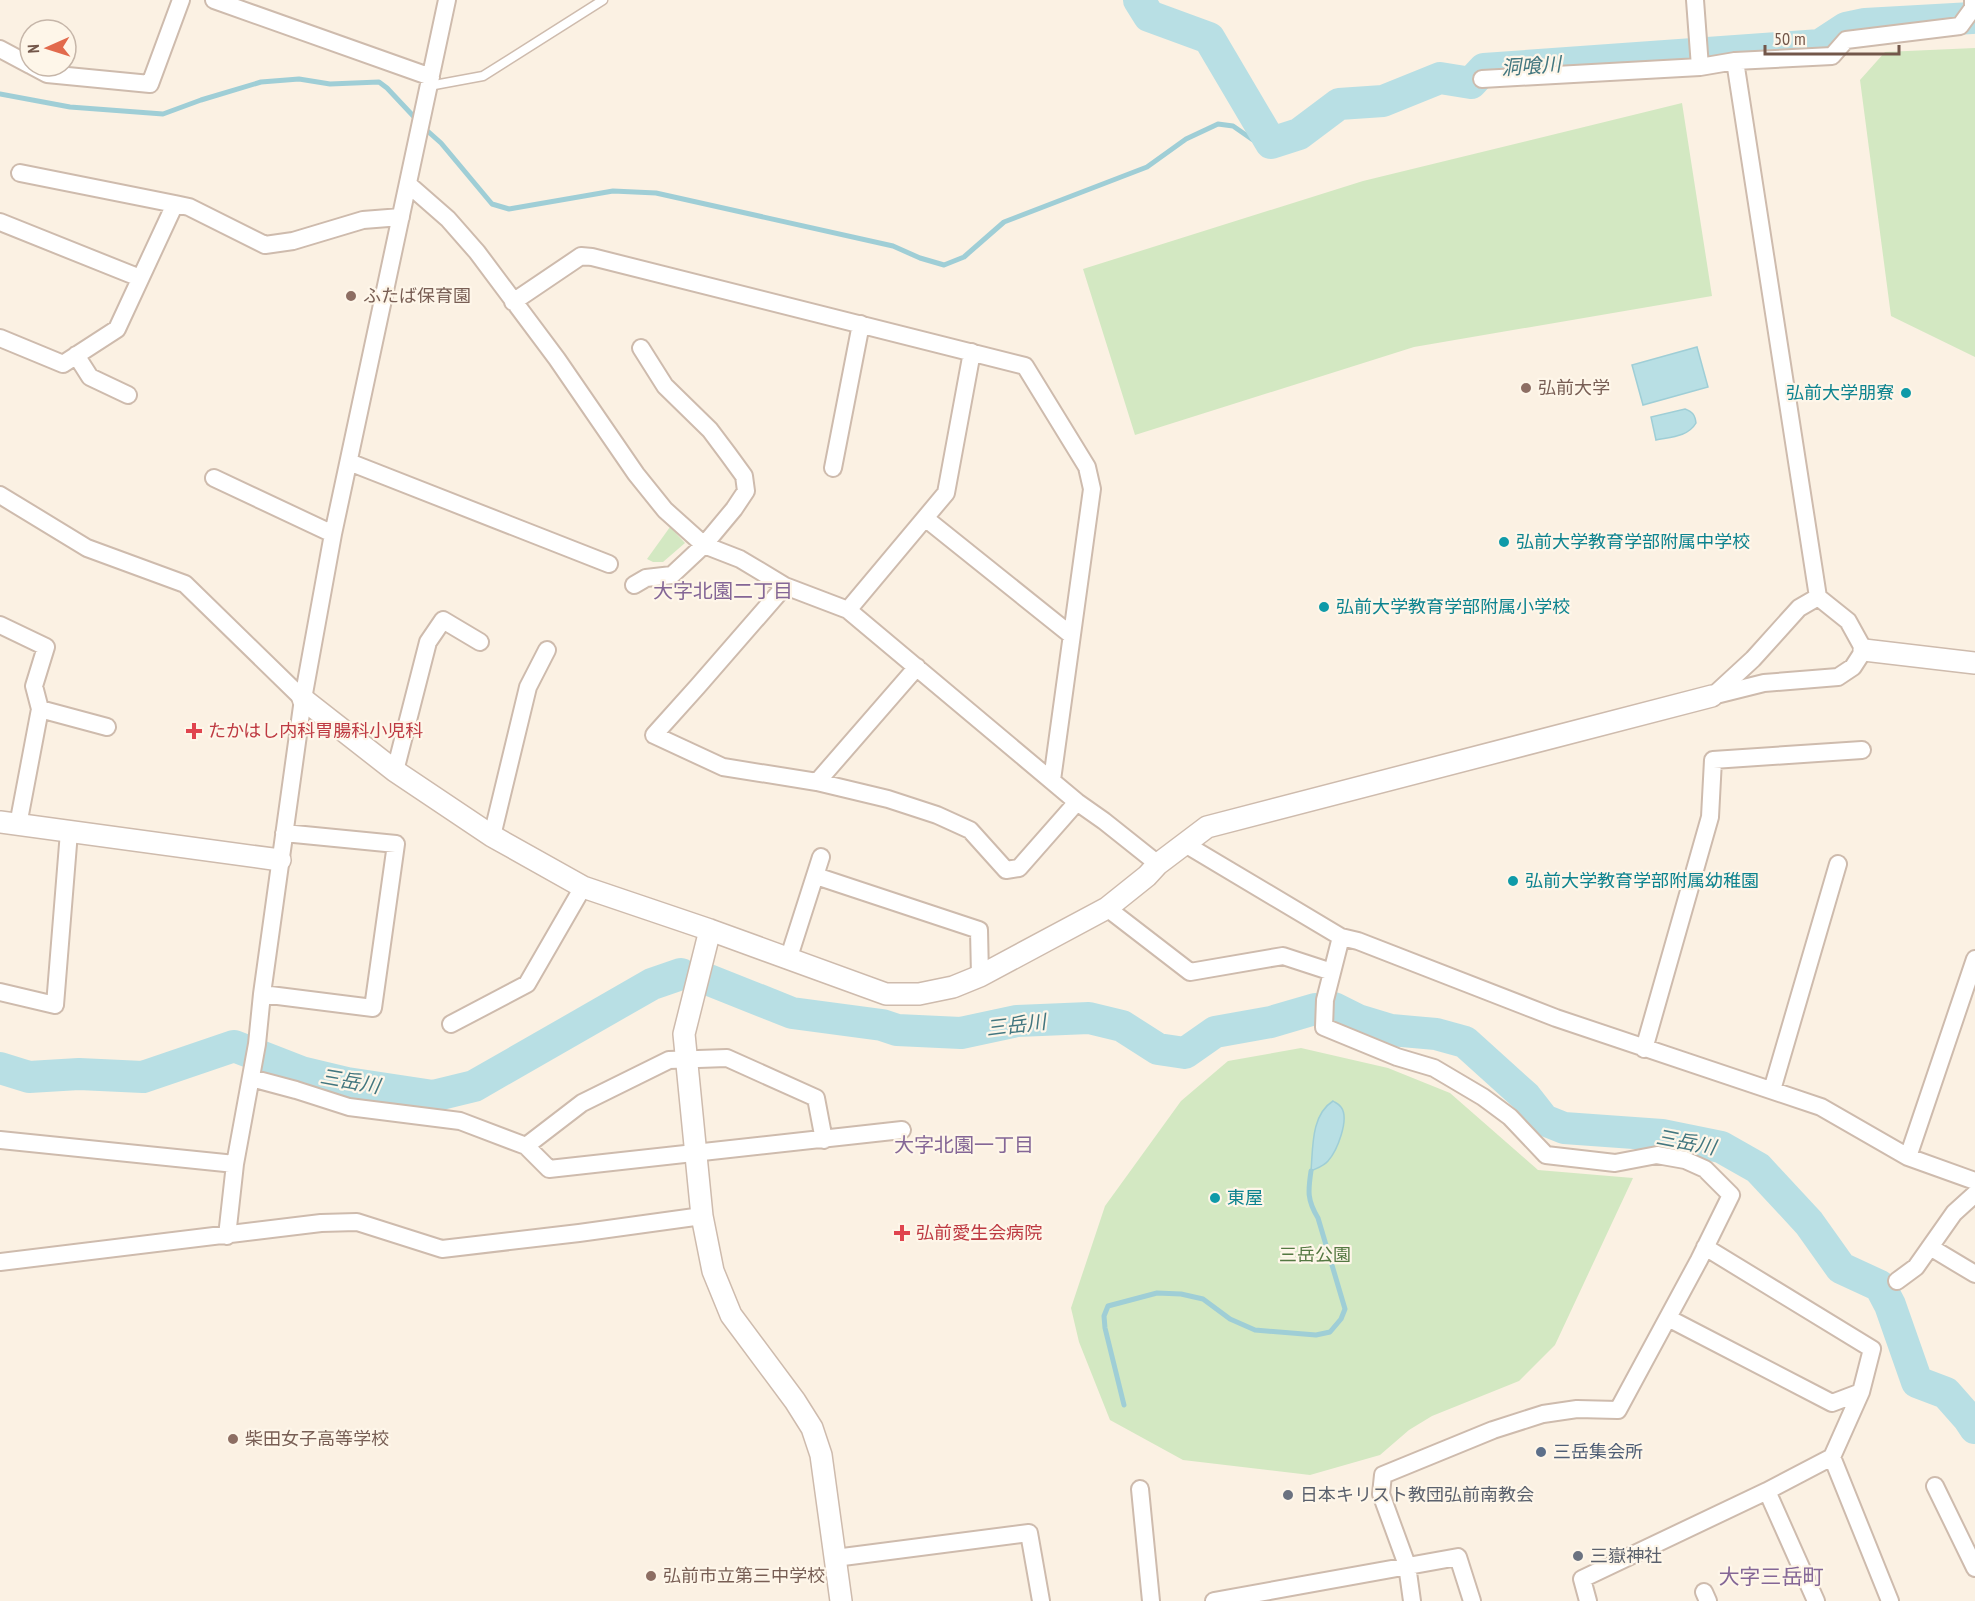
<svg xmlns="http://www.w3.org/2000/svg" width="1975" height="1601" viewBox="0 0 1975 1601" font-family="'PT Sans Narrow','Noto Sans JP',sans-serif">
  <rect width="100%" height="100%" fill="#fbf1e3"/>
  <!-- green -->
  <path fill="#d3e8c2" d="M1975 48V357L1891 316 1860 80 1885 52Z
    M1682 103 1712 296 1414 347 1135 435 1083 269 1363 181Z
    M670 527 685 543 663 562H653L647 559Z
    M1301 1048 1388 1068 1450 1093 1538 1170 1633 1178 1555 1345 1519 1381 1432 1416 1409 1430 1380 1455 1310 1475 1183 1460 1110 1420 1079 1342 1071 1308 1105 1206 1181 1101 1228 1061Z"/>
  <!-- water -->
  <path fill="#b8dfe4" stroke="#9fced6" stroke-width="1.5" d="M1697 347 1708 387 1643 405 1632 365Z
    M1685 409C1693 412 1695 415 1696 423 1688 437 1670 437 1656 440L1651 417Z
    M1333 1101C1336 1103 1339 1104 1341 1107 1350 1119 1337 1151 1328 1161 1324 1166 1317 1168 1311 1171 1313 1147 1311 1115 1333 1101Z"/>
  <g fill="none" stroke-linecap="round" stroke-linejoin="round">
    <!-- stream -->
    <path stroke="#9fced6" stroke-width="5" d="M0 94 70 107 163 114 201 100 261 82 299 79 330 84 379 82 387 88 417 120
      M423 127 441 143 492 204 509 209 613 191 656 193 893 246 920 258 944 265 964 257 1004 222 1147 167 1186 139 1218 124 1233 126 1256 142 1271 143
      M1124 1405 1105 1328 1104 1316 1108 1306 1157 1293 1181 1294 1203 1299 1230 1319 1255 1330 1316 1335 1330 1332 1341 1319 1345 1309 1318 1218C1307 1200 1308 1191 1311 1171"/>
    <!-- river -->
    <path stroke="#b8dfe4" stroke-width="32" d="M1139 0 1149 16 1209 38 1271 143 1299 134 1339 104 1383 101 1440 78 1471 83 1484 69 1820 45 1846 28 1865 24 1972 18
      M709 980 792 1013 882 1025 897 1030 961 1033 1017 1021 1089 1018 1122 1026 1158 1049 1185 1053 1215 1032 1271 1022 1315 1009
      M1334 1008 1358 1020 1391 1030 1436 1034 1465 1042 1526 1097 1544 1120 1564 1128 1662 1135 1721 1147 1758 1168 1809 1223 1841 1268 1880 1286 1890 1305 1917 1382 1946 1393 1969 1419 1975 1428
      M0 1068 29 1077 79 1074 143 1077 234 1046 301 1072 347 1083 433 1096 474 1086 652 984 681 974"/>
    <!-- service casing -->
    <g stroke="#cebbad" stroke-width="11">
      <path id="service" d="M429 86 483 76 603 0"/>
    </g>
    <!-- minor casing -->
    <g stroke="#cebbad" stroke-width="20">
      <path id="minor" d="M214 0 431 77
        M1695 0 1700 67 1735 61 1832 56 1846 40 1960 26 1973 8V0
        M0 49 30 65
        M32 66 47 74 150 84 181 0
        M1482 79 1700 67
        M20 173 175 204
        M408 184 448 219 477 252 557 359 636 474 665 510 704 545 740 559 785 586 848 610 1077 802 1104 821 1158 864
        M0 222 140 278
        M513 302 581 256 592 257 1025 366 1087 467 1092 489 1052 780
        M0 338 63 364 117 329 175 204 189 207 265 245 293 241 363 220 401 217
        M76 355 90 377 128 395
        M349 462 609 564
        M833 468 861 324
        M214 478 333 534
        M0 495 87 548 185 584 303 699
        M925 518 1071 635
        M634 585 646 578 672 575 704 545 734 509 746 491 744 476 728 454 710 430 665 386 641 348
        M785 586 698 686 654 735 723 767 817 782 888 799 937 815 970 830 1006 870 1019 868 1077 802
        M848 610 946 493 972 352
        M0 625 46 647 34 686 40 709 18 825
        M1715 694 1753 659 1799 608 1818 597
        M1712 696 1764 683 1838 677 1853 667 1864 650 1848 621 1818 597 1735 61
        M40 709 107 727
        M395 771 428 642 443 620 480 642
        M817 782 917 667
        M492 836 528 687 547 650
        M1185 844 1341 937 1358 941 1556 1018 1821 1107 1908 1157 1975 1181
        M816 876 979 930 980 976
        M1107 908 1190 972 1283 956 1332 972
        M1341 937 1325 1000 1324 1027 1397 1057 1434 1068 1483 1097 1510 1117 1546 1155 1615 1163 1657 1155 1685 1160 1705 1169 1731 1195 1699 1260 1618 1410 1577 1409 1543 1414 1493 1430 1383 1475 1381 1494 1407 1565 1412 1601
        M788 960 821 857
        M0 992 55 1005 69 832
        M262 994 373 1008 396 844 284 833
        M451 1024 527 984 583 887
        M1644 1049 1710 817 1713 760 1862 750
        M251 1078 296 1090 349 1107 460 1121 526 1146 549 1169 902 1130
        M1772 1090 1838 864
        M0 1140 235 1164
        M526 1146 582 1103 669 1060 727 1058 816 1098 824 1140
        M1908 1157 1975 959
        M227 1236 235 1164 257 1044 262 994 303 699 333 534 447 0
        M1705 1247 1872 1349 1861 1392 1832 1457 1767 1491
        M1930 1247 1975 1274
        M0 1262 321 1223 357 1222 442 1249 579 1233 702 1216
        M1897 1281 1916 1267 1954 1213 1975 1194
        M1668 1318 1832 1403 1861 1392
        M1832 1457 1890 1601
        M1935 1486 1975 1568
        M1140 1489 1151 1601
        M835 1558 1029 1533 1041 1601
        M1704 1592 1708 1601
        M1214 1601 1458 1557 1472 1601
        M1588 1601 1582 1579 1767 1491 1816 1601"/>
    </g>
    <!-- tertiary casing -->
    <g stroke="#cebbad" stroke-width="24">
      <path id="tertiary" d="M1864 650 1975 663
        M303 699 395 771 492 836 583 887 710 930 886 994H919L953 987 980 976 1107 908 1147 876 1158 864 1207 827 1712 696
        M0 822 280 860
        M710 930 684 1034 702 1216 713 1271 731 1315 795 1401 812 1428 821 1455 841 1601"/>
    </g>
    <!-- service -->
    <use href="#service" stroke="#fff" stroke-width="8"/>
    <!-- minor -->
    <use href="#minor" stroke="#fff" stroke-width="16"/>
    <!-- tertiary -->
    <use href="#tertiary" stroke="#fff" stroke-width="21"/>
  </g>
  <!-- markers -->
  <g fill="#8d6e63" stroke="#fef6e9" stroke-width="2">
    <circle cx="351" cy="296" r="6"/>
    <circle cx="1526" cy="388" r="6"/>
    <circle cx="233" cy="1439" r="6"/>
    <circle cx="651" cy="1576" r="6"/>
  </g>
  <g fill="#0f9aa8" stroke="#fef6e9" stroke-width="2">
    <circle cx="1906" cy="393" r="6"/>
    <circle cx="1504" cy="542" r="6"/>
    <circle cx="1324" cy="607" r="6"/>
    <circle cx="1513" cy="881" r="6"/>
    <circle cx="1215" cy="1198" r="6"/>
  </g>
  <g fill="#e0444e" stroke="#fef6e9" stroke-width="2">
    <path d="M191 722h6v6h6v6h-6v6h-6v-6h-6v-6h6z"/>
    <path d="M899 1224h6v6h6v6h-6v6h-6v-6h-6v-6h6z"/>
  </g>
  <circle fill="#5c6f8a" stroke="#fef6e9" stroke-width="2" cx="1541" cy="1452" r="6"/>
  <g fill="#6b7280" stroke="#fef6e9" stroke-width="2">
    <circle cx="1288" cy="1495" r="6"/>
    <circle cx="1578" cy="1556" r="6"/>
  </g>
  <g text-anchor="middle" stroke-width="4.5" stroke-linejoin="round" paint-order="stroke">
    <!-- education labels -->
    <g font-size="18" fill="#785e54" stroke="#fef6e9" text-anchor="start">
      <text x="363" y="302">ふたば保育園</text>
      <text x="1538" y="394">弘前大学</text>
      <text x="245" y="1445">柴田女子高等学校</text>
      <text x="663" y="1582">弘前市立第三中学校</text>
    </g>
    <!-- culture labels -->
    <g font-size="18" fill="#0d838f" stroke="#fef6e9" text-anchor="start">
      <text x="1894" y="399" text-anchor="end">弘前大学朋寮</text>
      <text x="1516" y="548">弘前大学教育学部附属中学校</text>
      <text x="1336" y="613">弘前大学教育学部附属小学校</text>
      <text x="1525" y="887">弘前大学教育学部附属幼稚園</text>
      <text x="1227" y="1204">東屋</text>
    </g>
    <!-- health labels -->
    <g font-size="18" fill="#be3a42" stroke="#fef6e9" text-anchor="start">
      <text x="208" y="737">たかはし内科胃腸科小児科</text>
      <text x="916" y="1239">弘前愛生会病院</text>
    </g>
    <!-- park labels -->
    <g font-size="18" fill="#547842" stroke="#fef6e9">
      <text x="1315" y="1261">三岳公園</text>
    </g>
    <!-- service labels -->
    <g font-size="18" fill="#4e5e75" stroke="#fef6e9" text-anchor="start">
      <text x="1553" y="1458">三岳集会所</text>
    </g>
    <!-- worship labels -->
    <g font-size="18" fill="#5b616d" stroke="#fef6e9" text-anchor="start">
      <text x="1300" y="1501">日本キリスト教団弘前南教会</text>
      <text x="1590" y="1562">三嶽神社</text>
    </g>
    <!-- water labels -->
    <g font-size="20" font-style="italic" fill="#42767f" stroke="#fef6e9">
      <text transform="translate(1531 66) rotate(-4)" y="7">洞喰川</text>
      <text transform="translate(1016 1025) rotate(-7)" y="7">三岳川</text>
      <text transform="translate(350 1081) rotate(10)" y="7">三岳川</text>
      <text transform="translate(1686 1142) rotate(11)" y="7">三岳川</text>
    </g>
    <!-- neighbourhood labels -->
    <g font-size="20" fill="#846696" stroke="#fef6e9">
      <text x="723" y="598">大字北園二丁目</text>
      <text x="964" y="1152">大字北園一丁目</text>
    </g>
    <!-- quarter labels -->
    <g font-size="21" fill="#846696" stroke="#fef6e9">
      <text x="1771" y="1584">大字三岳町</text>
    </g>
  </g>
  <!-- north arrow -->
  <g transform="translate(48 48) rotate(267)"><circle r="28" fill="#fef6e9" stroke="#c6b6a9" stroke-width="1.5"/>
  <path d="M0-4.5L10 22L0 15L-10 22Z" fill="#e26a4c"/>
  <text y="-9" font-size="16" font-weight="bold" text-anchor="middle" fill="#73574a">N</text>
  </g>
  <!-- scale -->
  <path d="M1765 45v9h134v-9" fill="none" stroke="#73574a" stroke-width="3"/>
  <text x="1774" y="45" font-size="18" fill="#73574a" stroke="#fef6e9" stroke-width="4.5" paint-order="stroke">50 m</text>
</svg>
